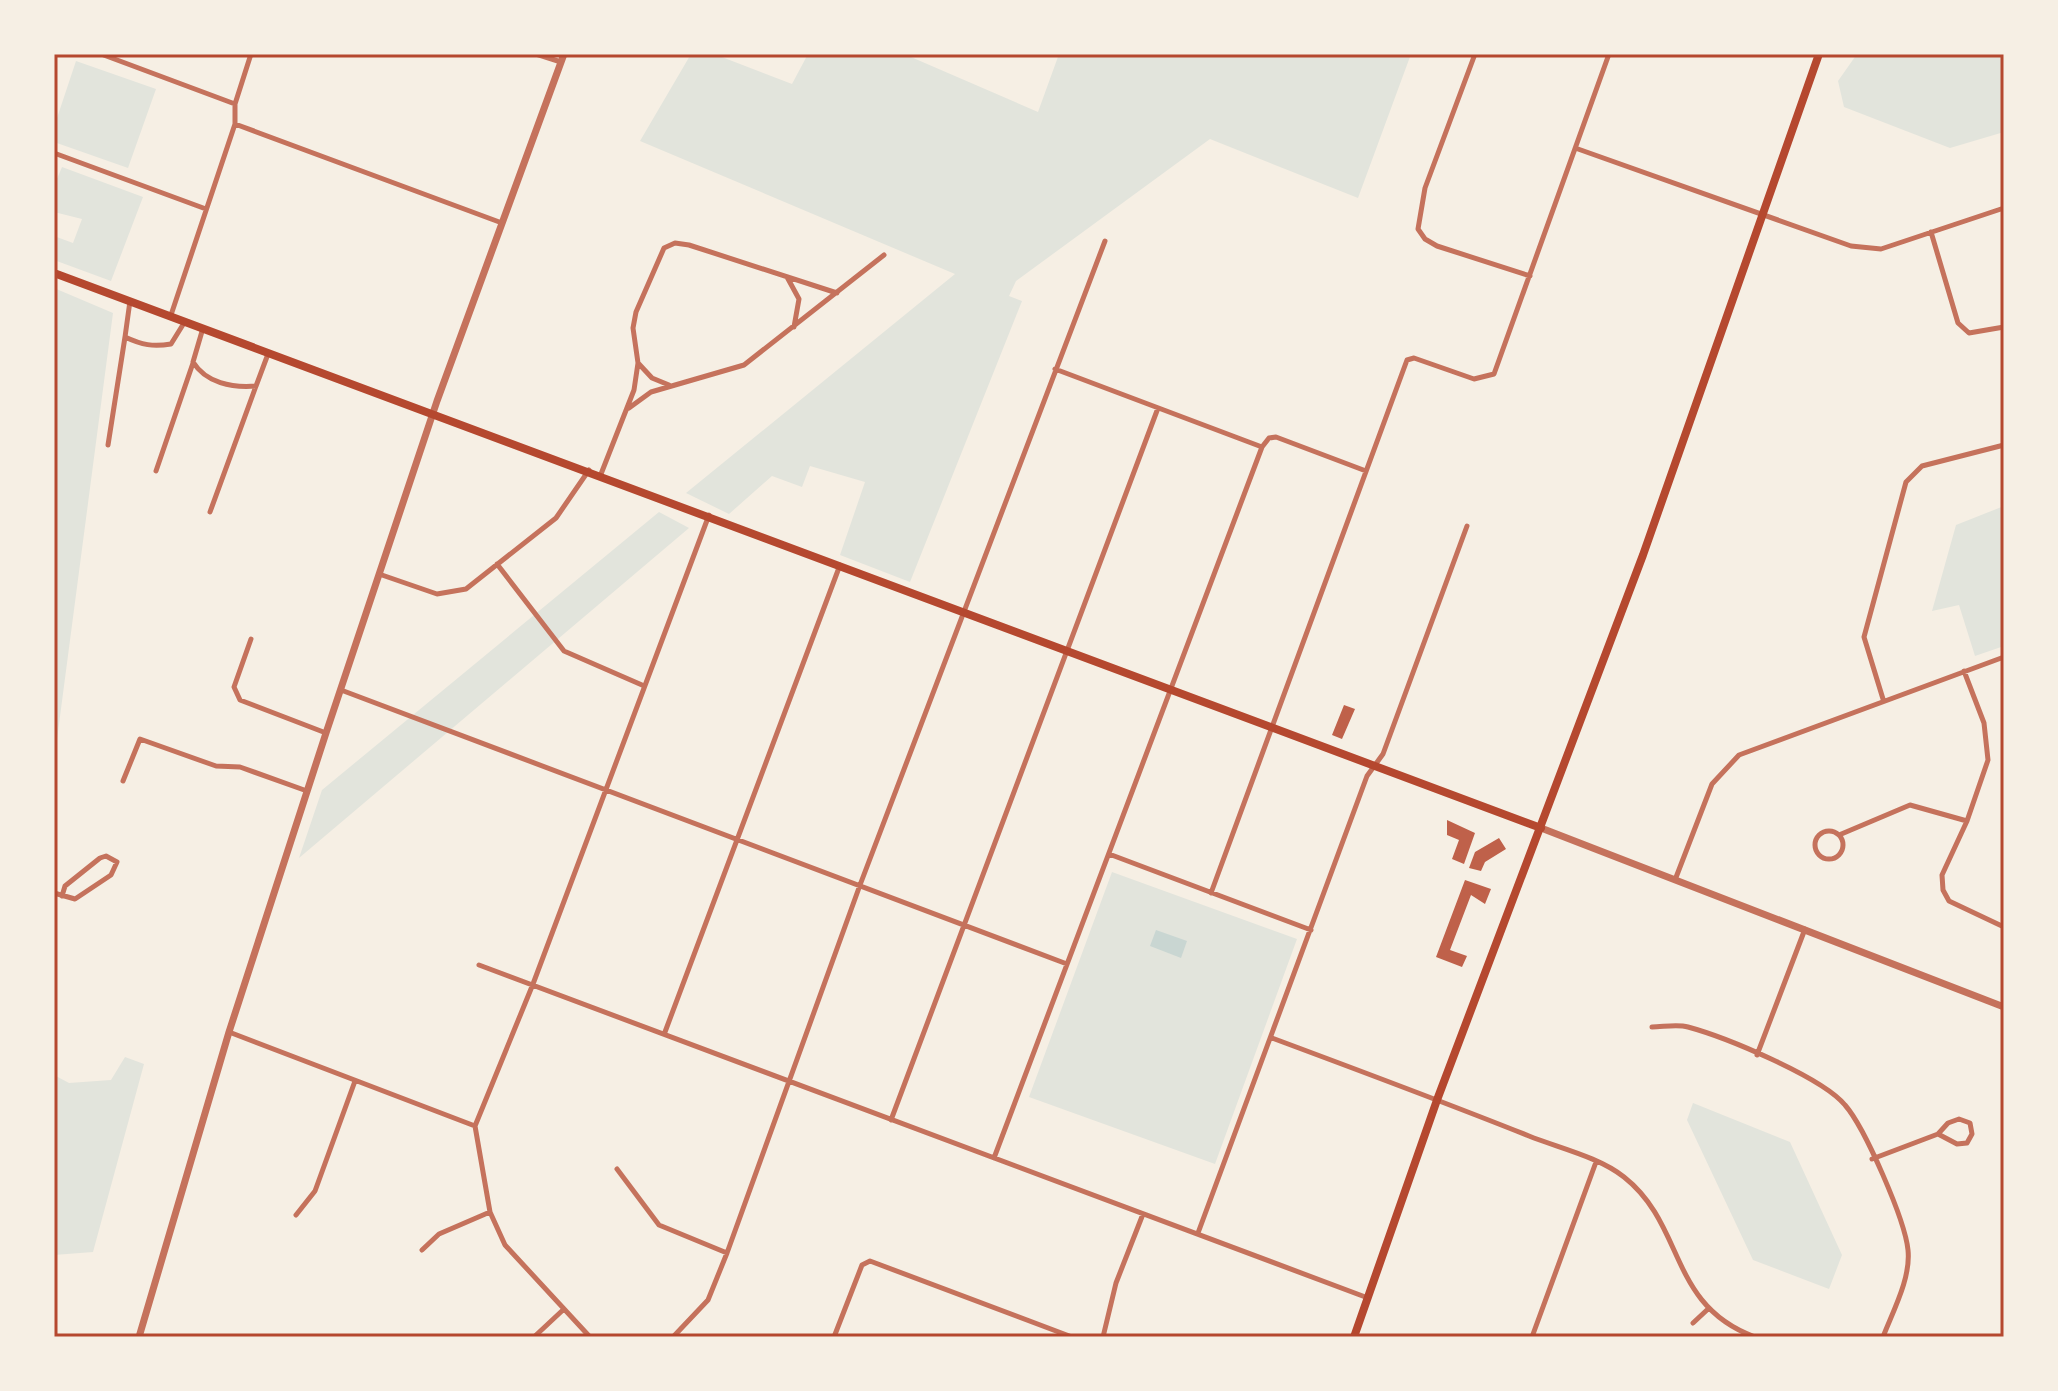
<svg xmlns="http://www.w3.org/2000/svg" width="2058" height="1391" viewBox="0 0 2058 1391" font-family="'Varela Round',sans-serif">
  <rect width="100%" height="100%" fill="#f6efe4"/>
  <!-- green -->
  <path fill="#e2e4dc" d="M691 54H714L792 84 808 54H904L1038 112 1059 54H1411L1358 198 1210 139 1016 281 1009 296 1022 301 910 582 840 555 865 482 810 466 802 487 772 476 729 514 686 493 955 274 640 141Z
    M1857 54H2004V132L1950 148 1844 107 1838 81Z
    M76 61 156 89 128 168 54 142V127Z
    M62 167 143 197 111 281 54 260V236L73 243 82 219 54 212V186Z
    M54 288 113 313 54 762Z
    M2004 506V646L1975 656 1959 605 1932 611 1956 525Z
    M659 512 689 528 299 858 322 790Z
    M1112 872 1297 939 1215 1164 1029 1097Z
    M125 1057 144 1064 93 1252 54 1255V1075L69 1083 111 1080Z
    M1693 1103 1790 1142 1842 1255 1829 1289 1753 1260 1687 1120Z"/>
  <!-- water -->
  <path fill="#c9d6d2" d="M1156 930 1187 941 1181 958 1150 946Z"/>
  <!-- building -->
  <path fill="#bf614a" d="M1344 705 1355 709 1342 739 1332 735Z
    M1447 820 1475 833 1464 864 1452 859 1459 840 1447 835Z
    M1499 838 1506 849 1485 862 1481 871 1469 868 1475 852Z
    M1465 880 1491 889 1485 904 1471 895 1450 950 1467 956 1462 967 1436 957Z"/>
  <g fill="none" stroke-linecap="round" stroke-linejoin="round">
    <!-- minor -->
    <path stroke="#c5725c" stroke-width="5" d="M101 54 235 104
      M536 54 561 62
      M1475 54 1425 188 1418 229 1425 239 1437 246 1530 276
      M235 124 502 223
      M1578 149 1851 246 1881 249 2004 208
      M54 153 206 209
      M1931 232 1958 323 1969 333 2004 327
      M787 277 799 299 794 327
      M130 301 125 337C142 345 153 347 171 344L184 323
      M171 315 235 124V104L251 54
      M203 328 193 362C206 383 232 388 256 386L268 354
      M639 364 652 378 669 385
      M1055 369 1262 447
      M629 408 651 392 744 365 884 255
      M108 445 125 337
      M156 471 193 363
      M601 474 634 390 638 363 633 328 636 312 664 248 675 243 689 245 837 293
      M210 512 256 386
      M497 564 564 651 642 685
      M379 574 437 594 466 589 556 518 589 470
      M251 639 234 687 240 700 326 733
      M1964 671 1984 723 1988 760 1967 821 1942 875 1943 890 1949 901 2004 927
      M341 690 1067 964
      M1883 699 1864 637 1906 482 1922 466 2004 445
      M123 781 140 739 216 766 240 767 307 791
      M1815 845a14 14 0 1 1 28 0a14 14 0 1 1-28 0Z
      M1839 835 1910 805 1967 821
      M1109 854 1311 930
      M1675 880 1712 784 1739 755 2004 657
      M54 893 75 899 111 875 117 862 106 856 100 858 65 886 62 896
      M1211 893 1407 360 1414 358 1474 379 1494 374 1609 54
      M479 965 1368 1298
      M1652 1027C1663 1027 1677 1024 1688 1027 1725 1037 1822 1077 1845 1105 1865 1128 1905 1220 1908 1250 1911 1278 1893 1311 1883 1337
      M229 1032 475 1126
      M665 1032 840 565
      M1272 1038C1358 1070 1444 1102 1529 1136 1559 1148 1599 1157 1624 1177 1686 1226 1668 1305 1755 1337
      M1757 1055 1805 929
      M891 1120 1158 408
      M475 1126 533 984 709 515
      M475 1126 490 1212 505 1245 590 1337
      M994 1158 1262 447 1269 438 1276 437 1366 471
      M1872 1159 1938 1134 1957 1144 1967 1143 1972 1134 1970 1123 1959 1119 1948 1123 1938 1134
      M617 1169 659 1225 727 1253
      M296 1215 315 1191 355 1081
      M1198 1233 1367 776 1383 754 1467 526
      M422 1250 439 1234 490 1212
      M1693 1323 1708 1309
      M534 1337 564 1309
      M673 1337 708 1300 727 1253 860 885 1105 241
      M834 1337 862 1265 870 1261 1072 1337
      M1103 1337 1116 1283 1143 1214
      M1532 1337 1596 1162"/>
    <!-- tertiary -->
    <path stroke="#c5725c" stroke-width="7" d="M1541 828 2004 1007
      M139 1337 229 1032 326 733 437 401 564 54"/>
    <!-- secondary -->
    <path stroke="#b5482f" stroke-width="8" d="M54 273 1541 828
      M1354 1337 1437 1100 1643 555 1819 54"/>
  </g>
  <!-- border -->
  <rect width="2058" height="1391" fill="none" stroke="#f6efe4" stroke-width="112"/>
  <rect x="56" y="56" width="1946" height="1279" fill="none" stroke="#b5482f" stroke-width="3"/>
</svg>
